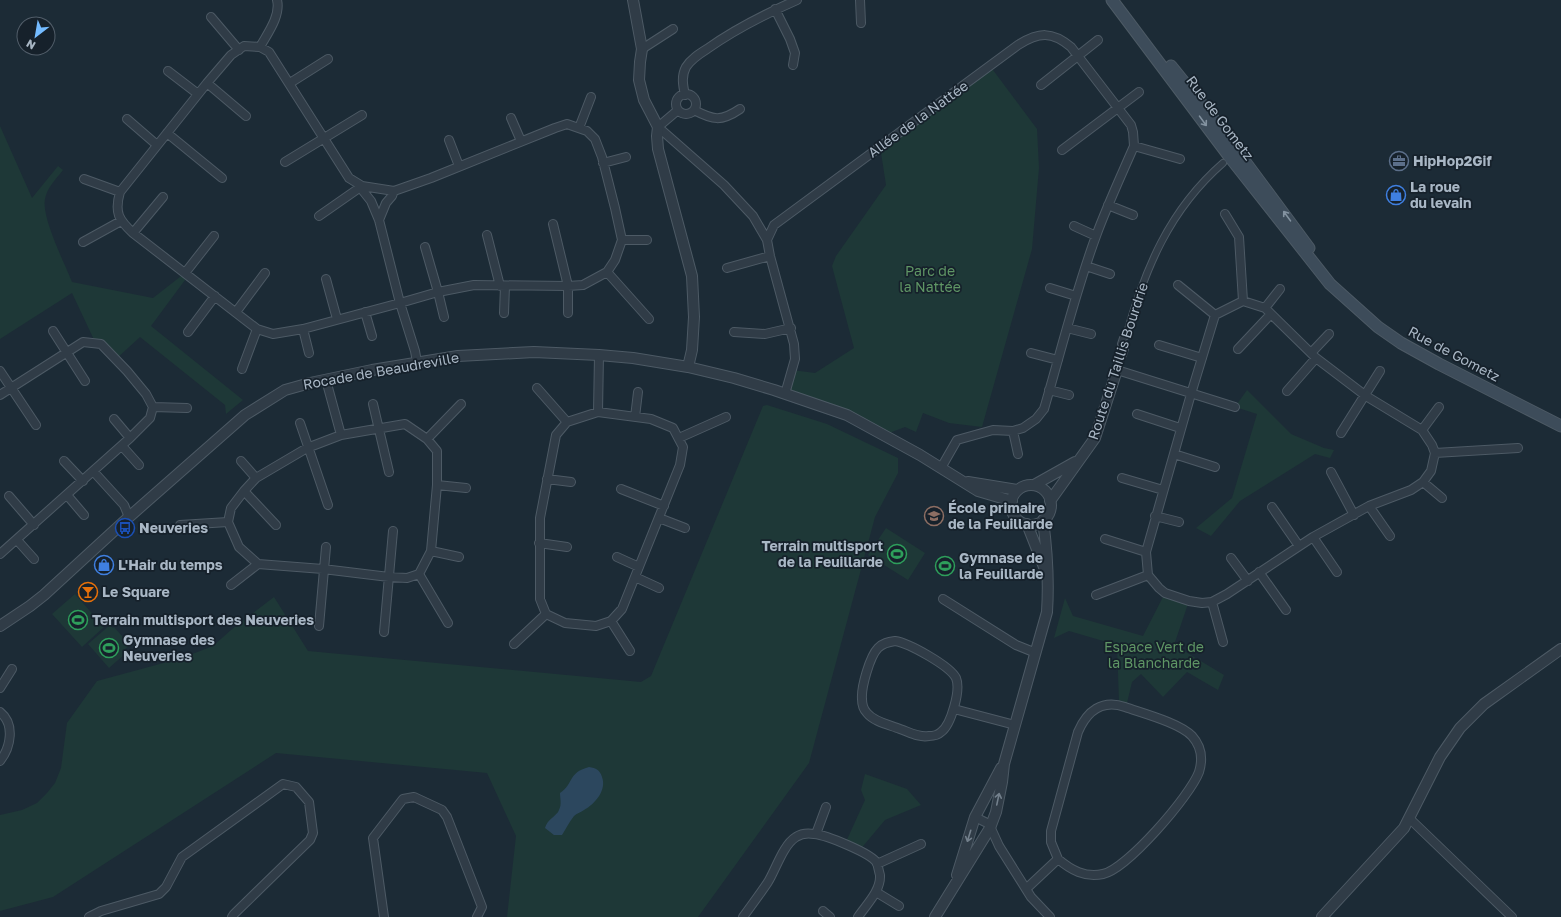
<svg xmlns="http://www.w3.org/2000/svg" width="1561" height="917" viewBox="0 0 1561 917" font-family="'Golos Text',sans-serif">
  <rect width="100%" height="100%" fill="#1c2b36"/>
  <!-- green -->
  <path fill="#1e3837" d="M990 66 1037 129 1039 168 1032 249 982 427 949 423 923 413 916 432 905 427 884 435 785 394 792 370 815 373 854 348 832 266 836 256 886 185 880 146Z
    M0 126 32 198 58 166 63 170C56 179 47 188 45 199 41 217 65 264 72 282L153 298 185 273 188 276 151 326 243 400 226 414 225 405 140 337 116 359 96 344 72 293 0 339Z
    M1247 390 1291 434 1324 448 1334 450 1330 458 1315 454 1240 501 1211 536 1196 528 1232 498 1257 414 1235 407Z
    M767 405 827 424 898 458V473L875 517 809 763 698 917H507L516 836 487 773 276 753 53 897 0 911V815L22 810 37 803 47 793 55 783 61 768 67 723 97 681 182 658 213 646 231 630 274 597 308 651 641 682 651 676 763 406Z
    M886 528 925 553 908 580 868 555Z
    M1165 593 1189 601 1174 645 1224 675 1218 690 1187 672 1163 697 1141 674 1132 682 1127 703 1119 701 1117 645 1069 631 1054 638 1065 598 1073 616 1143 636Z
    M75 594 104 627 82 647 52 614Z
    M110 625 113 628 114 627 130 645 124 650 126 653 109 668 88 644Z
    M865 774 907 789 921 805 885 820 859 851 845 844 865 800 861 790Z"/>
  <!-- water -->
  <path fill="#2c475e" d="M589 767C596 768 600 770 602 777 607 790 595 804 584 810 580 813 577 813 574 816 569 822 566 829 562 835H554L545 828C547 819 557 816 559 810 562 804 560 799 560 793 574 784 567 773 589 767Z"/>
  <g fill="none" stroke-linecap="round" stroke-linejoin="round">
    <!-- pedestrian casing -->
    <g stroke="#4d5a65" stroke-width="8">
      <path id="pedestrian" d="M1117 370 1121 356 1123 355 1125 349 1121 344 1123 338 1126 336C1145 269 1169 210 1223 163"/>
    </g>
    <!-- minor casing -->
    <g stroke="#4d5a65" stroke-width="10">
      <path id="minor" d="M860 0 861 23
        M775 9 790 39 795 53 793 65
        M211 17 239 50
        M244 46 260 47 269 52 349 178 362 186 363 191 371 201 379 220 400 303 303 329 273 334 257 329 133 233C119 220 114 213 120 192L207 83 231 55Z
        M260 47C267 34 281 16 277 0
        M642 49 673 29
        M168 71 198 94
        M207 83 246 116
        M290 83 328 59
        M1041 85 1098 40
        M676 104a10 10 0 1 1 20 0a10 10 0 1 1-20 0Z
        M685 95C683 86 681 76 686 67 691 59 699 54 707 49 735 29 765 14 797 0
        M678 110 658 127 724 185 753 216 767 240
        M694 110C713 120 721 122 740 109
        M511 118 521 141
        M127 119 157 145
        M579 128 591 97
        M167 133 222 178
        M449 140 459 166
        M1134 146 1180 159
        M1062 150 1139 92
        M285 162 362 115
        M603 163 626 157
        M84 179 120 192
        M1108 205 1133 215
        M1225 214 1239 237 1243 301
        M319 216 362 186 394 191
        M379 220 386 203 392 196 394 191 431 178 555 128 567 124 587 131 595 139 602 157 615 208 622 240 615 260 607 272 583 285 568 286 474 285 438 292 400 303 415 351 417 362
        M553 224 568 286V313
        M1074 226 1096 236
        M133 233 163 197
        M487 235 500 286
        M622 240H647
        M83 242 121 221
        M425 247 438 292 444 317
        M1086 266 1110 274
        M727 268 770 256
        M607 272 649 319
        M185 273 214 236
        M326 279 337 319
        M1178 285 1215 315
        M1050 288 1076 296
        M1243 301 1265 308 1316 358 1366 396 1422 430 1432 445 1435 453 1431 471 1423 482 1411 490 1369 506 1313 537 1227 594 1212 602 1202 603 1189 601 1165 593 1159 588 1148 575 1146 552 1191 394 1215 315Z
        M1265 308 1280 289
        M236 312 265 273
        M365 312 372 336
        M504 313 505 286
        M1067 328 1091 334
        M303 329 309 353
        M53 331 85 381
        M188 332 215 296
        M734 332 765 334 791 328
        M1159 345 1202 358
        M1238 349 1271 314
        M1031 353 1058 360
        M1311 353 1329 334
        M242 369 257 329
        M1117 370 1235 407
        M0 371 36 425
        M326 380 341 435 307 448 256 478 244 491 231 508 228 522 239 547 258 564 323 569 389 577 407 578 419 574 431 551 437 485V451L427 439 405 424 341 435
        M537 388 567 422
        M1049 390 1069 395
        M1287 391 1316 358
        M785 394 795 359 794 344 770 256 767 240 774 225 1018 45C1039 32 1052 31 1071 47L1131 125 1133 132 1134 146C1121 176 1107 206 1096 236 1075 293 1061 351 1044 409L1036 419 1023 428 1013 431 993 430 957 440 941 468
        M0 395 83 342 101 344 127 371 146 394 153 407 150 418 130 438 0 554
        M373 404 389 472
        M153 407 187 408
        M598 412 651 419 673 428 683 447 680 465 622 609 611 621 596 626 565 623 546 614 540 599V518L556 435 567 422 598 412 599 355
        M1137 414 1180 428
        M635 417 638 392
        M114 419 130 438
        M300 423 328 505
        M1422 430 1439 407
        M1013 431 1018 454
        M1341 433 1380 371
        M679 438 726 417
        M427 439 461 404
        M122 446 139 465
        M1435 453 1518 448
        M1174 454 1215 467
        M64 461 83 481
        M241 461 256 478
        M93 471 124 505 129 517
        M1331 472 1354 515
        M1122 478 1163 490
        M547 479 571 482
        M1423 482 1442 498
        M437 485 466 488
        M621 489 664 506
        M244 491 276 525
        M67 495 84 515
        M9 496 34 525
        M1369 506 1390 536
        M1272 507 1299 546
        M1155 516 1179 522
        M659 518 685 528
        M180 525 228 522
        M1313 537 1337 572
        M1105 539 1146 552
        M17 540 34 559
        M539 543 567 547
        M431 551 459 557
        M617 557 639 567
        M1231 558 1248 581
        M1259 572 1286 610
        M419 574 448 623
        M635 577 659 588
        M231 585 258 564
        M1096 595 1148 575
        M943 599 1016 645 1036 653
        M1212 602 1223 642
        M611 621 630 651
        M319 626 326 547
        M384 632 393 531
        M895 641C909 643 950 666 956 678 961 690 951 725 941 732 938 735 933 736 929 736 919 738 909 732 900 729 890 725 874 722 867 713 864 710 862 704 862 699 861 687 870 656 878 648 883 643 888 642 895 641Z
        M514 644 546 614
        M0 688 12 669
        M954 709 1015 725
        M0 712C15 724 11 747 0 761
        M975 817 989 824 999 846 1031 897 1050 917
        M1409 818 1512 917
        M816 834 826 807
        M877 864 921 844
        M1026 889 1058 859 1051 842V831L1078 732C1087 711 1102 699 1125 707 1142 713 1180 723 1192 736 1201 746 1203 759 1199 772 1190 796 1127 869 1103 874 1085 878 1071 870 1058 859
        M876 892 899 906
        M823 911 830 917
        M89 917 101 911 159 894 166 887 182 857 283 784 296 787 309 802 313 833 310 840 234 914 232 917
        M384 917 373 838 403 799 414 797 442 810 447 817 482 907 477 917
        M743 917C751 906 760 894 768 882 776 869 783 845 796 837 802 833 808 833 814 834 826 835 871 853 877 863 878 866 879 872 880 875 881 891 866 905 858 917"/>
    </g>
    <!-- tertiary casing -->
    <g stroke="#4d5a65" stroke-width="12">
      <path id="tertiary" d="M633 0 642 49 640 62 639 80 644 100 658 127 657 136 658 149 692 276 694 317 692 350 688 367
        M968 482 1018 490
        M1034 485 1075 462
        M1011 505a20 20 0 1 1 40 0a20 20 0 1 1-40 0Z
        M1050 501 1095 438 1117 370
        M1027 524 1044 567
        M0 626 30 606 44 595 129 517 245 415 285 390 310 383 372 370 458 356 534 352 599 355 633 358 688 367 734 378 774 390 847 415 920 455 978 491 1012 501
        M957 875 975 817 1001 768
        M935 917 990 828 996 812 1002 782 1004 764 1047 612C1049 581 1047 550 1043 520
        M1322 917 1404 828 1440 757 1460 728 1484 704 1561 649"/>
    </g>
    <!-- secondary casing -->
    <g stroke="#4d5a65" stroke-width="13">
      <path id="secondary" d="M1112 0 1229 156 1330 284 1378 327 1401 343 1439 364 1561 426
        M1171 66 1209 113 1309 248"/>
    </g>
    <!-- pedestrian -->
    <use href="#pedestrian" stroke="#303c47" stroke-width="6"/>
    <!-- minor -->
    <use href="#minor" stroke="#303c47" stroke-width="8"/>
    <!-- tertiary -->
    <use href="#tertiary" stroke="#303c47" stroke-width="10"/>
    <!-- secondary -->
    <use href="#secondary" stroke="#3d4c5a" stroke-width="11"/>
  </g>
  <!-- one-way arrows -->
  <defs><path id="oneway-shaft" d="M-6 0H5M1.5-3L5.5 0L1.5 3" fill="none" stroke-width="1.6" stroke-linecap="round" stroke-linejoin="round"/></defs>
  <g stroke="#8392a0">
    <use href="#oneway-shaft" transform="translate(1203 121) rotate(54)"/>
    <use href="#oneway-shaft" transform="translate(1287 216) rotate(-126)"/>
  </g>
  <g stroke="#73808c">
    <use href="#oneway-shaft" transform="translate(998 799) rotate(-78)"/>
    <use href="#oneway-shaft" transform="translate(969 836) rotate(107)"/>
  </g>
  <!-- icons -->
  <defs>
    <g id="office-ring" transform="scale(1)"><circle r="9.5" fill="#16212b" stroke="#5c6f8a" stroke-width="1.5"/><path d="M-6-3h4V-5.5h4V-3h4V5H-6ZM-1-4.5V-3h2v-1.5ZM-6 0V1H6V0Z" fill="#5c6f8a"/></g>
    <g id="shop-ring" transform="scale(1)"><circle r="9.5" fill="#16212b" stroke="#3f7fe0" stroke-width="1.5"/><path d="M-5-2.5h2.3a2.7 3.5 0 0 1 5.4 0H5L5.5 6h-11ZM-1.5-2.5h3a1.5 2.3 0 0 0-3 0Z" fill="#3f7fe0"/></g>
    <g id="school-ring" transform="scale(1)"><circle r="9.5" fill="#16212b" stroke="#8d6e63" stroke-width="1.5"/><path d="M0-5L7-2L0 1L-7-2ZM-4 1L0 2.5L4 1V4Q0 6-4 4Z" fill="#8d6e63"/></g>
    <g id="bus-ring" transform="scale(1)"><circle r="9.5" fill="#16212b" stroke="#1a4fb4" stroke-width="1.5"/><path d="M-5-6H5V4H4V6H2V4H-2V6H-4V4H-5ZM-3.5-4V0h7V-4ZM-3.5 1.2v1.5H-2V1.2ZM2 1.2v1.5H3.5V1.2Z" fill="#1a4fb4"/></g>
    <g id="stadium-ring" transform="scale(1)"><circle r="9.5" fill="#16212b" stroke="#2e9e5b" stroke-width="1.5"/><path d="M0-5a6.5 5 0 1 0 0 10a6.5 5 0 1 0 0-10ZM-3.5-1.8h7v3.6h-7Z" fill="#2e9e5b"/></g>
    <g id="bar-ring" transform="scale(1)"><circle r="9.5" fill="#16212b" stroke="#e8710a" stroke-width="1.5"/><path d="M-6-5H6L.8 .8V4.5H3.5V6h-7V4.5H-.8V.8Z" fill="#e8710a"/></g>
  </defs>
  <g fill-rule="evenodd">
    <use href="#office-ring" x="1399" y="161"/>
    <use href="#shop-ring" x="1396" y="195"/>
    <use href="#school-ring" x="934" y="516"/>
    <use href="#bus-ring" x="125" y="528"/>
    <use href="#stadium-ring" x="897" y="554"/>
    <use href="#shop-ring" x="104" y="565"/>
    <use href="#stadium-ring" x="945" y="566"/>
    <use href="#bar-ring" x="88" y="592"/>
    <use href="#stadium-ring" x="78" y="620"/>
    <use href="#stadium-ring" x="109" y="648"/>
  </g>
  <g text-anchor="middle" stroke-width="3.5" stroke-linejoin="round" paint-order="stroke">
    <!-- street labels -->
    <g font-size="14" fill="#a9b7c5" stroke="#16212b">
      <text transform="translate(1220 118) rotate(53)" y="5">Rue de Gometz</text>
      <text transform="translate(918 119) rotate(-36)" y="5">Allée de la Nattée</text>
      <text transform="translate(1454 354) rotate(28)" y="5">Rue de Gometz</text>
      <text transform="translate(1118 361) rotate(-72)" y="5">Route du Taillis Bourdrie</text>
      <text transform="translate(381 371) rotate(-10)" y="5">Rocade de Beaudreville</text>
    </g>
    <!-- poi labels -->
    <g font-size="14" font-weight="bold" fill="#a9b7c5" stroke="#16212b" text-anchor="start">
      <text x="1413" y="166">HipHop2Gif</text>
      <text x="1410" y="192">La roue<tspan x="1410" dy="16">du levain</tspan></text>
      <text x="948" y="513">École primaire<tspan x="948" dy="16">de la Feuillarde</tspan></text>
      <text x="139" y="533">Neuveries</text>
      <text x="883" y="551" text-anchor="end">Terrain multisport<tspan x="883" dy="16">de la Feuillarde</tspan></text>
      <text x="959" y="563">Gymnase de<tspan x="959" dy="16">la Feuillarde</tspan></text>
      <text x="118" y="570">L'Hair du temps</text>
      <text x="102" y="597">Le Square</text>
      <text x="92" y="625">Terrain multisport des Neuveries</text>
      <text x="123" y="645">Gymnase des<tspan x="123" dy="16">Neuveries</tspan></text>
    </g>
    <!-- park labels -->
    <g font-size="14" fill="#5f9665" stroke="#16212b">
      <text x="930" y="276">Parc de<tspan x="930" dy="16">la Nattée</tspan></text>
      <text x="1154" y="652">Espace Vert de<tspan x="1154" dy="16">la Blancharde</tspan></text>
    </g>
  </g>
  <!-- north arrow -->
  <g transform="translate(36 36) rotate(211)"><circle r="19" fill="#16212b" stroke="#515d69"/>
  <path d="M0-3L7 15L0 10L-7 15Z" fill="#74bbff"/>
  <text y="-6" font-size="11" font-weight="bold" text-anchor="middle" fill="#a9b7c5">N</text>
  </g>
</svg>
